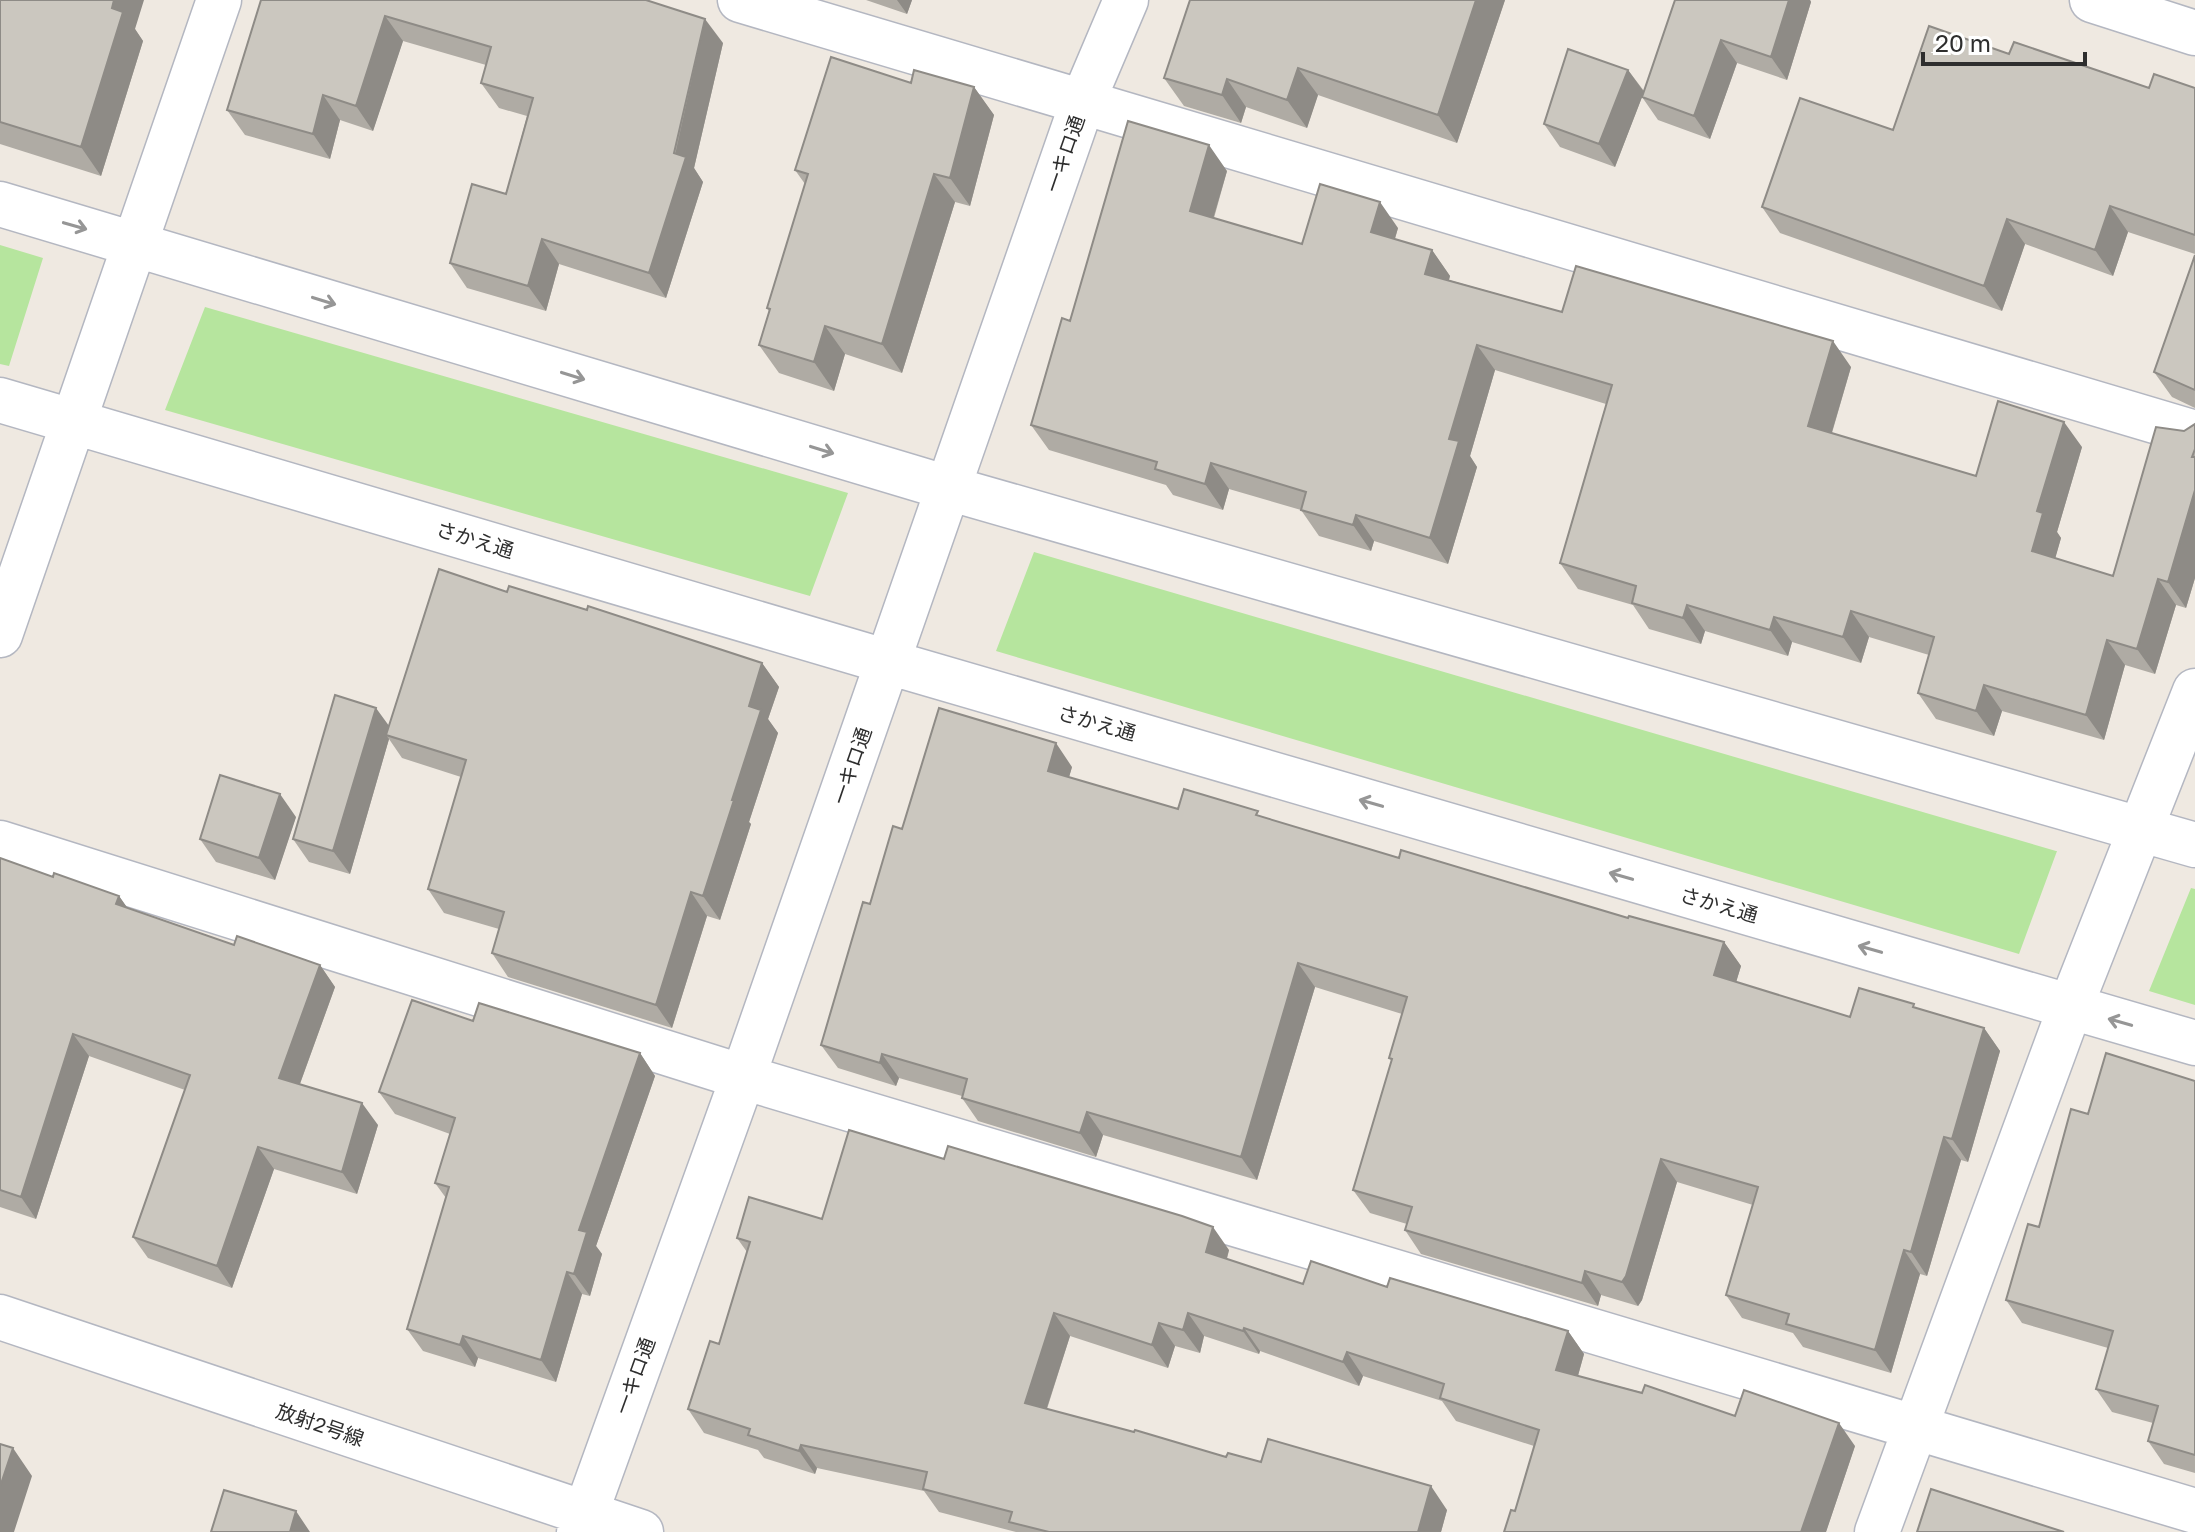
<svg xmlns="http://www.w3.org/2000/svg" width="2195" height="1532" viewBox="0 0 2195 1532" font-family="'Golos Text','Noto Sans JP',sans-serif">
  <rect width="100%" height="100%" fill="#efe9e1"/>
  <!-- green -->
  <path fill="#b6e59e" d="M0 245 43 258 9 366 0 364Z
    M205 307 848 493 810 596 165 410Z
    M1034 552 2056 851H2057L2019 954 996 651Z
    M2191 888 2195 889V1005L2149 991Z"/>
  <g fill="none" stroke-linecap="round" stroke-linejoin="round">
    <!-- minor casing -->
    <g stroke="#b4b7c1" stroke-width="47">
      <path id="minor" d="M740 0 2195 433
        M2092 0 2195 33
        M0 204 948 488 2195 845
        M0 400 888 662 2195 1043
        M0 635 219 0
        M0 843 743 1077 2195 1511
        M0 1317 641 1532
        M579 1532 743 1077 1083 101 1126 0
        M1877 1532 2070 1008 2195 691"/>
    </g>
    <!-- minor -->
    <use href="#minor" stroke="#fff" stroke-width="44"/>
  </g>
  <!-- wall -->
  <path fill="#afaba4" d="M0 0 135 29 143 41 101 176 0 144Z
    M261 0 723 43 694 168 703 182 666 298 559 264 546 311 467 288 450 263 506 194 527 116 499 108 481 83 486 65 403 41 373 131 340 120 330 159 245 135 227 110Z
    M866 0H912L907 14Z
    M1505 0 1457 143 1318 95 1307 128 1246 107 1241 123 1184 106 1164 78Z
    M1675 0H1810L1811 2 1787 80 1737 63 1710 139 1658 120 1642 97 1615 167 1560 147 1544 124 1628 70 1644 91Z
    M2009 54 2149 88H2195V254L2128 232 2113 276 2025 244 2002 311 1780 233 1762 207 1893 130Z
    M911 83 974 87 994 115 970 206 955 202 902 373 845 354 834 391 779 373 759 345 769 311 767 308 805 184 795 170Z
    M1227 171 1214 218 1302 244 1398 228 1395 239 1432 250 1450 276 1449 280 1562 312 1851 367 1832 433 1976 476 2082 447 2057 532 2061 538 2055 558 2113 576 2184 431 2195 424V578L2186 608 2176 605 2155 674 2125 665 2104 740 2002 711 1994 736 1936 719 1918 693 1929 655 1869 637 1861 663 1792 642 1788 656 1705 631 1701 644 1649 629 1633 605 1578 589 1560 563 1606 404 1495 370 1470 456 1477 467 1448 564 1374 541 1371 551 1319 536 1301 510 1229 489 1223 510 1173 495 1166 485 1049 450 1031 425 1070 321Z
    M2195 255V408L2172 397 2154 372Z
    M507 592 762 663 779 687 768 719 778 733 749 822 751 824 720 920 707 916 672 1028 508 977 492 953 499 929 444 913 428 889 461 777 402 758 389 739 350 874 309 862 293 839 389 726Z
    M1072 767 1069 777 1178 809 1262 817 1399 858 1628 918 1724 942 1741 966 1736 982 1850 1017 1917 1008 1984 1028 2000 1051 1968 1162 1961 1160 1927 1276 1920 1274 1891 1373 1803 1347 1793 1333 1742 1318 1726 1295 1753 1205 1677 1182 1642 1300 1638 1306 1601 1295 1598 1306 1421 1254 1405 1230 1407 1224 1370 1213 1353 1190 1392 1061 1389 1058 1402 1014 1315 987 1257 1180 1103 1135 1096 1157 978 1121 962 1098V1096L899 1078 896 1086 838 1068 821 1045 870 904 902 829Z
    M296 817 275 880 216 862 200 839Z
    M0 858 53 877 119 896 127 908 234 945 320 965 335 987 300 1084 378 1125 357 1194 274 1169 232 1288 148 1258 133 1237 185 1090 89 1056 36 1219 0 1207Z
    M473 1021 640 1053 655 1076 596 1246 602 1254 590 1296 582 1294 556 1382 478 1358 475 1367 423 1351 407 1329 446 1198 435 1183 450 1134 395 1114 379 1092Z
    M2195 1081V1473L2164 1464 2148 1441 2153 1423 2112 1412 2096 1389 2108 1348 2022 1323 2006 1300 2088 1114Z
    M822 1219 1229 1250 1227 1259 1303 1284 1387 1287 1568 1331 1584 1354 1578 1376 1855 1446 1826 1532H1504L1515 1511 1534 1446 1456 1421 1442 1401 1363 1376 1359 1386 1260 1351 1259 1354 1204 1336 1200 1353 1175 1346 1168 1368 1070 1336 1047 1409 1226 1457 1261 1462 1447 1510 1441 1532H1016L939 1512 924 1491 817 1468 815 1474 764 1458 758 1450 704 1433 688 1409 719 1344 747 1252 737 1238Z"/>
  <!-- shaded-wall -->
  <path fill="#8e8b86" d="M114 0H144L135 29 143 41 101 176 81 147Z
    M897 0H912L907 14Z
    M1476 0H1505L1457 143 1438 115Z
    M1789 0H1810L1811 2 1787 80 1771 57Z
    M385 16 403 41 373 131 356 106Z
    M705 19 723 43 694 168 703 182 666 298 649 273Z
    M1721 40 1737 63 1710 139 1694 116Z
    M1298 68 1318 95 1307 128 1287 100Z
    M1628 70 1644 92 1615 167 1599 144Z
    M1227 79 1246 107 1241 123 1222 95Z
    M974 87 994 115 970 206 950 178Z
    M323 95 340 120 330 159 313 134Z
    M1209 145 1227 171 1208 236 1190 211Z
    M934 174 955 202 902 373 882 344Z
    M1380 202 1398 228 1389 258 1371 232Z
    M2110 206 2128 232 2113 276 2095 250Z
    M2007 219 2025 244 2002 311 1984 286Z
    M542 239 559 264 546 311 528 286Z
    M1432 250 1450 276 1443 299 1425 274Z
    M825 326 845 354 834 391 814 362Z
    M1833 341 1851 367 1826 452 1808 426Z
    M1477 345 1495 370 1470 456 1477 467 1448 564 1430 538 1449 439Z
    M2064 422 2082 447 2057 532 2061 538 2050 577 2032 551 2037 511Z
    M1211 463 1229 489 1223 510 1205 484Z
    M2195 490V578L2186 608 2168 582Z
    M1356 515 1374 541 1371 551 1353 525Z
    M2158 579 2176 605 2155 674 2137 649Z
    M1687 605 1705 631 1701 644 1683 618Z
    M1851 611 1869 637 1861 663 1843 637Z
    M1774 617 1792 642 1788 656 1770 630Z
    M2107 640 2125 665 2104 740 2086 715Z
    M762 663 779 687 768 719 778 733 749 822 751 824 720 920 703 896 732 800 749 706Z
    M1984 685 2002 711 1994 736 1976 711Z
    M376 708 392 730 386 735 389 739 350 874 333 851Z
    M1056 743 1072 767 1064 794 1048 771Z
    M280 794 296 817 275 880 259 858Z
    M691 892 707 916 672 1028 656 1005Z
    M119 896 134 917 116 904Z
    M1724 942 1741 966 1731 999 1714 975Z
    M1298 963 1315 987 1257 1180 1241 1157Z
    M320 965 335 987 294 1100 279 1078Z
    M1984 1028 2000 1051 1968 1162 1952 1139Z
    M73 1034 89 1056 36 1219 21 1197Z
    M640 1053 655 1076 596 1246 602 1254 590 1296 574 1274 579 1230Z
    M882 1054 899 1078 896 1086 880 1063Z
    M362 1103 378 1125 357 1194 342 1172Z
    M1087 1112 1103 1135 1096 1157 1080 1133Z
    M1944 1137 1961 1160 1927 1276 1911 1252Z
    M258 1147 274 1169 232 1288 217 1266Z
    M1661 1159 1677 1182 1642 1300 1638 1306 1622 1282Z
    M1213 1227 1229 1250 1222 1275 1206 1252Z
    M1904 1250 1920 1274 1891 1373 1875 1350Z
    M1585 1271 1601 1295 1598 1306 1582 1283Z
    M567 1272 582 1294 556 1382 541 1360Z
    M1054 1313 1070 1336 1041 1426 1025 1403Z
    M1188 1313 1204 1336 1200 1353 1183 1330Z
    M1159 1323 1175 1346 1168 1368 1152 1345Z
    M1244 1328 1260 1351 1259 1354 1243 1331Z
    M1568 1331 1584 1354 1573 1393 1556 1370Z
    M463 1336 478 1358 475 1367 460 1345Z
    M1347 1352 1363 1376 1359 1386 1343 1362Z
    M1839 1423 1855 1446 1826 1532H1801Z
    M801 1445 817 1468 815 1474 799 1451Z
    M13 1448 32 1476 14 1532H0V1487Z
    M1431 1486 1447 1510 1441 1532H1418Z
    M296 1511 310 1532H290Z"/>
  <!-- building -->
  <path fill="#cbc7bf" stroke="#8e8b86" stroke-width="2" d="M0 0H114L112 8 123 12 81 147 0 122Z
    M261 0H646L705 19 674 153 686 157 649 273 542 239 528 286 450 263 472 184 506 194 533 98 481 83 491 47 385 16 356 106 323 95 313 134 227 110Z
    M1190 0H1476L1438 115 1298 68 1287 100 1227 79 1222 95 1164 78Z
    M1675 0H1789L1771 57 1721 40 1694 116 1642 97Z
    M1929 26 2009 54 2014 42 2149 88 2154 74 2195 88V235L2110 206 2095 250 2007 219 1984 286 1762 207 1800 98 1893 130Z
    M1568 49 1628 70 1599 144 1544 124Z
    M831 57 911 83 914 70 974 87 950 178 934 174 882 344 825 326 814 362 759 345 770 309 767 308 808 174 795 170Z
    M1128 121 1209 145 1190 211 1302 244 1320 184 1380 202 1371 232 1432 250 1425 274 1562 312 1576 266 1833 341 1808 426 1976 476 1998 401 2064 422 2037 511 2043 513 2032 551 2113 576 2156 427 2184 431 2195 424V449L2192 457H2195V490L2168 582 2158 579 2137 649 2107 640 2086 715 1984 685 1976 711 1918 693 1934 637 1851 611 1843 637 1774 617 1770 630 1687 605 1683 618 1632 603 1636 586 1560 563 1612 385 1477 345 1449 439 1459 441 1430 538 1356 515 1353 525 1301 510 1306 492 1211 463 1205 484 1155 469 1157 462 1031 425 1062 318 1070 321Z
    M2195 255V390L2154 372Z
    M439 569 507 592 509 586 587 610 588 606 762 663 749 706 761 710 732 800H734L703 896 691 892 656 1005 492 953 504 912 428 889 466 760 386 735Z
    M335 695 376 708 333 851 293 839Z
    M939 708 1056 743 1048 771 1178 809 1184 789 1258 811 1256 815 1399 858 1401 850 1628 918 1629 916 1724 942 1714 975 1850 1017 1859 988 1914 1004 1913 1007 1984 1028 1952 1139 1944 1137 1911 1252 1904 1250 1875 1350 1786 1324 1789 1314 1726 1295 1758 1187 1661 1159 1626 1276 1622 1282 1585 1271 1582 1283 1405 1230 1412 1207 1353 1190 1392 1059 1389 1058 1407 997 1298 963 1241 1157 1087 1112 1080 1133 962 1098 967 1079 882 1054 880 1063 821 1045 863 902 870 904 893 826 902 829Z
    M220 775 280 794 259 858 200 839Z
    M0 858 53 877 54 873 119 896 116 904 234 945 237 936 320 965 279 1078 362 1103 342 1172 258 1147 217 1266 133 1237 190 1075 73 1034 21 1197 0 1190Z
    M412 1000 473 1021 479 1003 640 1053 579 1230 587 1232 574 1274 567 1272 541 1360 463 1336 460 1345 407 1329 449 1187 435 1183 455 1118 379 1092Z
    M2106 1053 2195 1081V1455L2148 1441 2158 1406 2096 1389 2113 1331 2006 1300 2028 1224 2039 1227 2071 1109 2088 1114Z
    M849 1130 944 1159 948 1146 1182 1216 1213 1227 1206 1252 1303 1284 1311 1261 1387 1287 1390 1278 1568 1331 1556 1370 1642 1393 1645 1385 1735 1416 1744 1390 1839 1423 1801 1532H1504L1511 1510 1515 1511 1539 1430 1440 1398 1444 1384 1347 1352 1343 1362 1244 1328 1243 1331 1188 1313 1183 1330 1159 1323 1152 1345 1054 1313 1025 1403 1134 1432 1135 1430 1226 1457 1228 1453 1261 1462 1268 1439 1431 1486 1418 1532H1049L1009 1522 1012 1512 923 1489 927 1472 801 1445 799 1451 748 1435 750 1429 688 1409 710 1341 719 1344 750 1242 737 1238 749 1197 822 1219Z
    M0 1444 13 1448 0 1487Z
    M1931 1489 2064 1532H1917Z
    M224 1490 296 1511 290 1532H211Z"/>
  <!-- one-way arrows -->
  <defs><path id="oneway-shaft" d="M-6 0H5M1.5-3L5.5 0L1.5 3" fill="none" stroke-width="1.6" stroke-linecap="round" stroke-linejoin="round" transform="scale(2)"/></defs>
  <g stroke="#969696">
    <use href="#oneway-shaft" transform="translate(75 226) rotate(16)"/>
    <use href="#oneway-shaft" transform="translate(324 301) rotate(17)"/>
    <use href="#oneway-shaft" transform="translate(573 376) rotate(17)"/>
    <use href="#oneway-shaft" transform="translate(822 450) rotate(17)"/>
    <use href="#oneway-shaft" transform="translate(1371 803) rotate(-164)"/>
    <use href="#oneway-shaft" transform="translate(1621 876) rotate(-164)"/>
    <use href="#oneway-shaft" transform="translate(1870 949) rotate(-164)"/>
    <use href="#oneway-shaft" transform="translate(2120 1022) rotate(-164)"/>
  </g>
  <g text-anchor="middle" stroke-width="7" stroke-linejoin="round" paint-order="stroke">
    <!-- street labels -->
    <g font-size="20" fill="#2e2e2e" stroke="#fff">
      <text transform="translate(1065 154) rotate(-71)" y="7">一キロ通</text>
      <text transform="translate(475 540) rotate(17)" y="7">さかえ通</text>
      <text transform="translate(1097 723) rotate(16)" y="7">さかえ通</text>
      <text transform="translate(852 766) rotate(-71)" y="7">一キロ通</text>
      <text transform="translate(1719 905) rotate(16)" y="7">さかえ通</text>
      <text transform="translate(635 1376) rotate(-70)" y="7">一キロ通</text>
      <text transform="translate(320 1425) rotate(19)" y="7">放射2号線</text>
    </g>
  </g>
  <!-- scale -->
  <path d="M1923 52v12h162v-12" fill="none" stroke="#2e2e2e" stroke-width="4"/>
  <text x="1935" y="52" font-size="24" fill="#2e2e2e" stroke="#ffffff" stroke-width="6" paint-order="stroke">20 m</text>
</svg>
